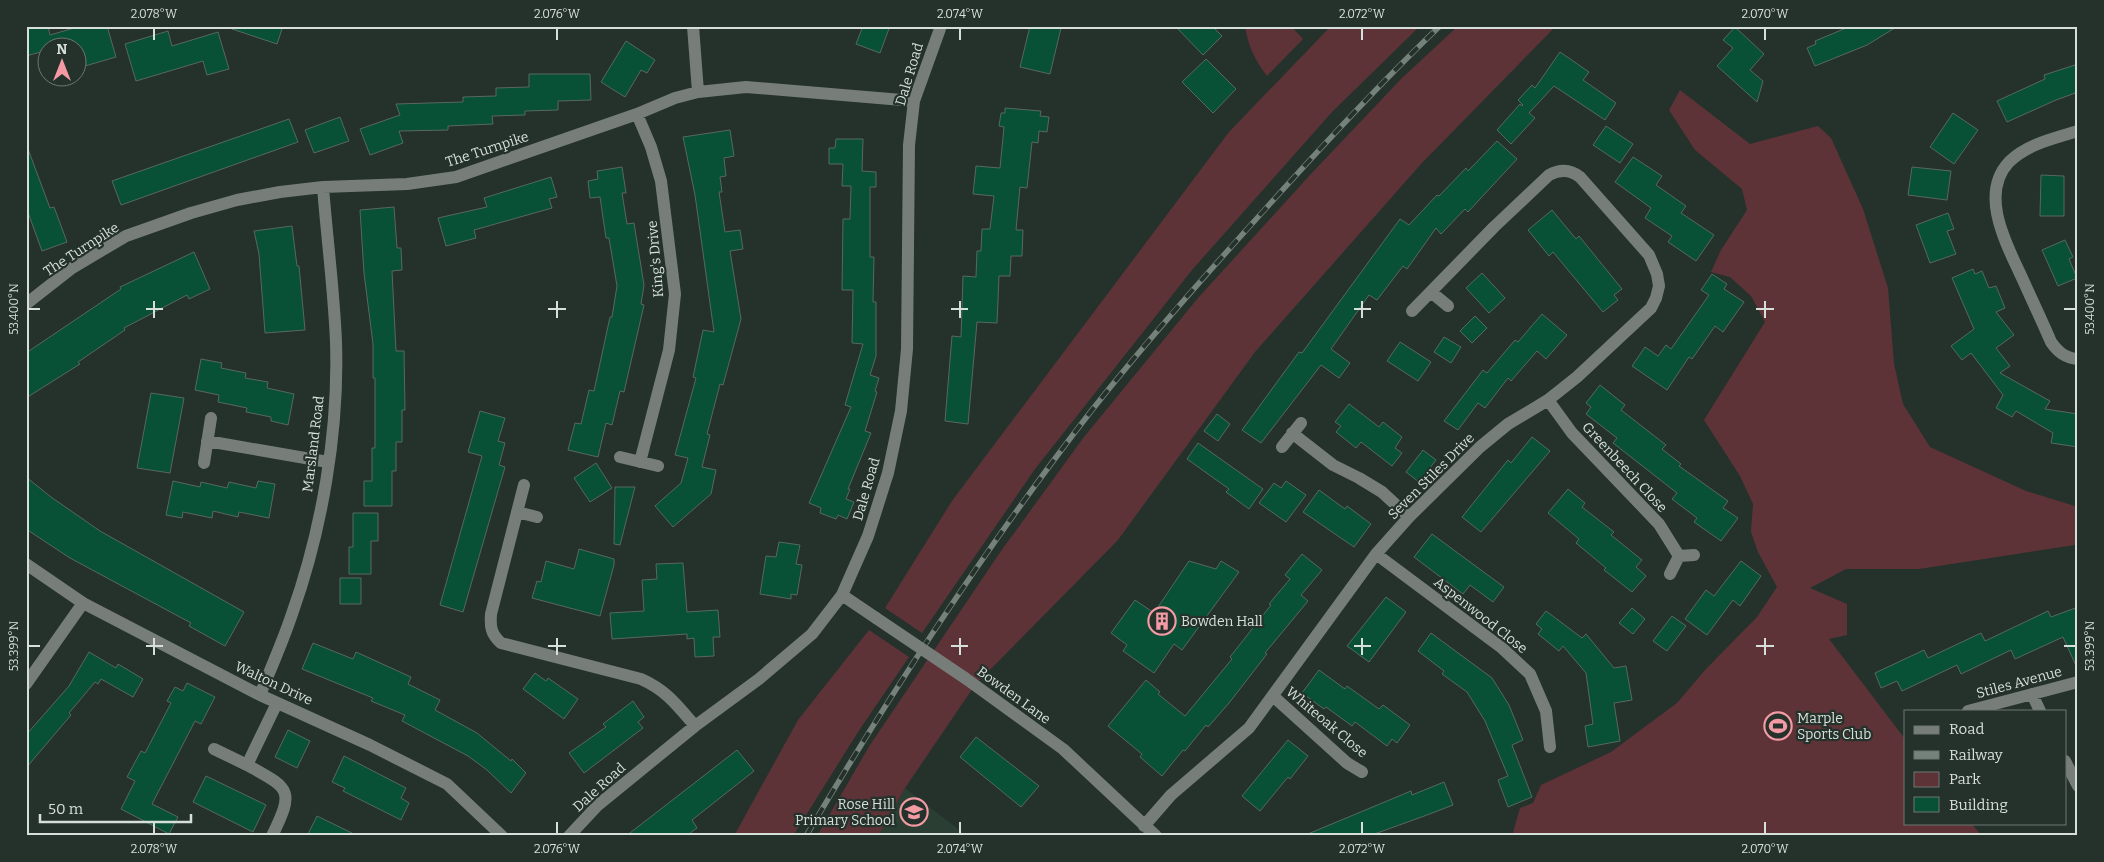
<svg xmlns="http://www.w3.org/2000/svg" width="2104" height="862" viewBox="0 0 2104 862" font-family="Bitter,serif">
  <rect width="100%" height="100%" fill="#24322b"/>
  <!-- built -->
  <path fill="#2a3e34" d="M905 788 967 836H878Z"/>
  <!-- green -->
  <path fill="#5e3338" d="M1245 26H1291L1303 39 1267 76C1255 60 1248 46 1245 26Z
    M1331 26H1420L1332 112 1192 270 1035 469 922 633 885 608 952 501 1229 132Z
    M1458 26H1556L1421 164 1255 352 1118 540 975 685 905 788 878 836H817L870 745 1001 551 1084 437 1198 298 1310 175 1401 79Z
    M1680 90 1750 144 1818 126 1831 138 1863 209 1888 288 1894 364 1903 404 1930 447 2026 491 2078 507V536L2075 545 1919 569H1846L1810 588 1847 604V635L1829 639 1905 739V823H1971L1982 836H1512L1520 808 1533 803 1541 785 1611 752 1677 703 1705 670 1757 617 1777 587 1758 552 1751 532 1753 504 1740 476 1704 420 1765 322 1751 296 1730 277 1711 272 1721 250 1747 210 1742 189 1695 150 1669 110Z
    M869 630 909 657 858 732 793 836H734L798 720Z"/>
  <!-- building -->
  <path fill="#085036" stroke="#586860" d="M26 26H48L50 35 81 26H107L116 57 78 68V48H48V50L26 56Z
    M232 26H283L277 44 232 29Z
    M863 26H890L880 53 856 44Z
    M1030 26 1061 28 1050 74 1020 67Z
    M1175 26H1212L1222 36 1203 55Z
    M1851 26H1898L1867 45 1815 66 1807 48 1816 44 1815 41Z
    M1735 27 1764 54 1750 70 1763 81 1757 102 1717 66 1733 48 1723 40Z
    M168 31 172 46 218 32 229 69 207 75 203 61 136 81 125 44Z
    M626 41 655 60 647 73 641 70 625 97 601 82Z
    M1560 52 1589 72 1583 80 1616 103 1605 120 1554 86 1529 113 1535 118 1511 144 1497 130 1520 104 1522 106 1523 105 1518 100 1532 85 1535 88Z
    M1206 59 1236 89 1213 113 1182 82Z
    M2078 64V92L2056 100 2007 122 1997 101 2045 79 2044 75Z
    M529 74H590L591 100 558 101V110L525 111V115L492 116 493 124 448 126V130L399 131 403 143 370 155 360 129 400 115 396 104 463 102V97L496 96V88L529 87Z
    M1005 108 1041 111 1040 116 1049 117 1047 132 1039 131 1038 143 1032 142 1027 188 1020 187 1016 230H1023L1022 256H1011L1010 276H999L997 323 977 322 968 424 945 421 952 336 961 337 963 276 976 277 977 251H981L982 229H990L994 196 973 194 976 166 1000 168 1004 127 999 126 1001 113H1005Z
    M1953 113 1978 130 1954 164 1930 147Z
    M340 117 349 141 314 153 305 130Z
    M289 119 298 142 121 205 112 181Z
    M1606 126 1633 144 1620 163 1593 145Z
    M730 130 734 156 724 158 726 176 720 177 722 192H719L725 232 740 230 743 249 730 251 741 319 723 385 720 384 707 434 710 435 702 467 716 470 711 494 673 527 655 506 681 483 688 458 675 455 696 378 693 377 703 330 714 332 695 195 683 137Z
    M836 139H863L862 171 876 172V187H870V257H874L873 302H876V356L870 375 879 378 875 391 877 392 865 431 871 433 848 489H850L846 499 854 502 847 519 838 515 836 519 820 513 821 508 809 503 851 407 845 405 863 344 852 343 853 290H842L843 219H850L851 186H842L843 164H829V148H835Z
    M1497 141 1517 159 1468 212 1465 209 1441 234 1436 228 1407 269 1403 266 1377 300 1369 295 1331 349 1350 363 1339 378 1321 365 1261 443 1242 430 1299 352 1302 353 1400 219 1409 225 1437 195 1439 196 1466 168 1468 171Z
    M28 149 50 208 54 207 67 242 42 251 26 207V150Z
    M1633 157 1662 176 1656 185 1686 206 1681 213 1714 235 1696 261 1668 242 1672 236 1645 218 1651 208 1615 182Z
    M622 167 626 193H622L627 224 634 223 644 285 641 304 644 305 624 392 620 391 612 425 606 423 598 457 568 450 575 423 581 424 589 390 594 391 610 317H612L617 286 609 238H606L600 197 590 198 588 181 598 179 597 171Z
    M1912 167 1951 171 1947 200 1908 195Z
    M2041 175 2064 176V216H2040Z
    M551 177 557 197 549 199 552 208 474 230 476 238 446 246 438 218 487 207 484 198Z
    M394 207 397 248H401L402 270 392 271 396 351H404L405 410H402V442H396V471H392V506H364V481H372V448H375V378H373V344L364 273 360 210Z
    M1552 210 1576 239 1579 236 1622 289 1614 295 1618 300 1603 312 1553 252 1549 256 1528 230Z
    M1948 213 1954 229 1947 231 1956 254 1930 263 1916 225Z
    M292 226 297 266H299L305 330 265 333 259 254 254 231Z
    M2065 240 2073 257 2069 259 2077 278 2058 286 2042 250Z
    M194 252 210 289 189 299 187 295 124 328 125 330 78 362 80 364 26 398V353L121 289 120 287Z
    M1973 269 1975 274 1982 271 1989 288 1996 286 2005 308 1996 312 2014 335 1996 348 2010 366 2000 373 2050 401 2045 409 2078 414V447L2051 443 2053 433 2016 411 2012 417 1996 408 2003 395 1971 353 1962 360 1951 346 1974 329 1952 278Z
    M1482 273 1505 298 1489 313 1466 288Z
    M1712 274 1727 284 1724 289 1744 302 1723 332 1715 326 1692 359 1689 357 1667 390 1632 366 1645 347 1658 356 1666 345 1671 349 1709 295 1701 290Z
    M1542 314 1567 335 1546 359 1537 351 1511 381 1508 378 1485 408 1478 403 1458 430 1444 421 1483 370 1487 373 1515 340 1518 342Z
    M1475 316 1487 328 1472 343 1460 331Z
    M1444 337 1461 347 1451 363 1434 352Z
    M1400 342 1431 362 1418 381 1387 361Z
    M201 359 222 363 221 368 246 373 245 378 268 382 267 388 294 394 288 425 271 421V417L246 412 247 408 218 402 219 395 195 390Z
    M1600 385 1625 405 1621 410 1666 445 1662 449 1681 464 1679 466 1728 501 1723 508 1738 518 1721 541 1694 522 1697 518 1672 499 1677 493 1613 443 1617 438 1586 414 1591 407 1586 403Z
    M151 393 184 398 170 473 137 468Z
    M1349 404 1379 427 1383 422 1402 437 1395 448 1402 453 1392 466 1361 442 1356 448 1336 432 1341 426 1335 422Z
    M480 411 505 418 498 441 505 443 499 465 505 467 463 612 440 605 482 456 468 452Z
    M1217 414 1230 424 1218 441 1204 431Z
    M1532 437 1550 451 1481 532 1462 517 1508 460 1511 463Z
    M1198 443 1263 489 1249 509 1226 492 1229 489 1187 459Z
    M1423 450 1436 460 1419 482 1406 472Z
    M596 463 612 488 590 502 574 478Z
    M26 477 51 497 100 531 244 612 225 646 189 626 191 623 70 558 26 529Z
    M173 481 200 487 201 482 227 488 229 482 256 488 258 481 275 484 269 518 239 512 238 517 213 511 212 518 183 512 182 518 166 515Z
    M1286 481 1306 495 1286 522 1259 503 1274 483 1281 488Z
    M615 487H635L620 545 614 544Z
    M1568 489 1585 503 1582 507 1614 532 1611 535 1642 560 1636 567 1646 576 1632 592 1604 570 1606 568 1576 543 1579 539 1548 513Z
    M1319 490 1345 509 1347 506 1371 524 1354 547 1303 512Z
    M353 513H378V541H371V574H349V547H353Z
    M1432 534 1504 587 1493 602 1470 585 1463 594 1414 557Z
    M779 542 800 545 796 564 802 565 797 595 791 594V599L760 594 766 556 776 557Z
    M579 549 614 559V565L600 616 532 598 537 581 541 582 546 561 574 569Z
    M1302 554 1322 570 1301 595 1308 601 1265 653 1267 654 1229 703 1208 727 1206 725 1185 751 1183 750 1162 776 1140 757 1142 754 1108 726 1146 680 1160 692 1158 694 1185 716 1232 659 1230 657 1271 605 1269 604 1290 579 1285 575Z
    M1189 561 1216 569 1221 561 1239 572 1182 650 1174 644 1154 673 1123 651 1127 645 1111 633 1135 600 1154 613Z
    M1741 561 1761 576 1740 606 1733 600 1707 635 1685 619 1706 590 1714 596Z
    M683 563 687 612 718 610 720 637H713L714 656 695 657 694 638 687 639V634L612 639 610 613 644 611 642 580 657 579 656 564Z
    M340 578H361V604H340Z
    M1386 597 1406 612 1369 662 1347 646Z
    M2078 607V670L2063 637 2015 659 2011 650 1961 674 1957 665 1902 691 1897 681 1881 688 1875 673 1924 650 1928 658 1981 633 1985 641 2048 611 2051 617Z
    M1632 608 1645 619 1633 634 1619 623Z
    M1546 611 1582 638 1586 634 1614 668 1626 666 1632 700 1614 703 1620 741 1588 747 1585 726 1593 724 1586 673 1563 646 1559 651 1538 634 1542 629 1536 624Z
    M1672 616 1686 626 1667 651 1653 641Z
    M1431 633 1492 678 1509 705 1523 740 1512 745 1532 797 1508 807 1498 780 1508 776 1485 721 1467 692 1442 674 1444 671 1418 651Z
    M313 643 353 659 356 652 411 677 408 684 440 700 435 710 477 733 511 761 512 759 526 773 511 793 487 770 468 756 402 721 405 715 371 701 373 698 302 669Z
    M89 652 116 668 118 664 143 679 133 697 101 679 98 684 95 682 69 713 71 715 26 768V735L69 686Z
    M1319 670 1345 689 1347 686 1379 709 1383 705 1410 725 1397 743 1392 739 1387 746 1355 722 1352 726 1326 707 1324 709 1302 693Z
    M535 673 546 681 548 678 578 699 564 719 523 689Z
    M187 683 215 697 201 724 195 721 152 804 178 817 169 834 121 809 135 781 127 777 141 751 145 753 171 703 167 701 175 687 183 691Z
    M633 701 644 717 638 722 643 728 584 773 569 753 606 727 603 724Z
    M288 730 310 741 297 768 275 757Z
    M976 737 1039 786 1021 807 960 757Z
    M1288 740 1308 756 1290 779 1288 777 1260 811 1242 796Z
    M737 750 754 771 692 820 697 828 686 836H626Z
    M344 756 406 788 401 798 409 803 401 820 343 791 345 788 332 782Z
    M206 776 266 805 253 832 193 802Z
    M1444 782 1453 805 1427 815 1369 836H1303L1411 791 1412 795Z
    M317 816 358 836H307Z"/>
  <g fill="none" stroke-linecap="round" stroke-linejoin="round">
    <!-- minor -->
    <path stroke="#777e7a" stroke-width="12" d="M693 26 698 92
      M637 114 651 147 661 181 675 294 669 350 640 462
      M2078 131C2055 138 2027 144 2009 162 1978 195 2008 247 2023 280 2032 300 2042 321 2051 342 2058 352 2065 358 2078 359
      M1431 292 1448 306
      M26 304 72 268 126 236 191 213 237 200 280 192 323 187 407 184 456 177 637 114 675 98 698 92 746 87 914 101
      M1548 400 1572 433 1659 524 1679 556
      M1292 433 1333 465 1359 478 1382 492 1409 517
      M207 441 328 462
      M1282 447 1301 423
      M620 457 658 466
      M204 463 211 418
      M524 485 491 614C490 627 491 634 501 643L641 679C666 690 677 705 695 726
      M517 512 537 517
      M1376 554 1502 648 1530 674 1546 711 1550 747
      M26 564 83 603 260 695 370 745 447 784 502 836
      M1670 574 1679 556 1694 555
      M842 595 876 618
      M965 678 1063 749 1156 836
      M26 684 83 603
      M2032 694 2040 711
      M260 695C271 668 283 641 292 614 322 530 339 431 336 342 334 291 327 239 323 187
      M1273 696 1347 763 1362 772
      M1968 711 2078 682
      M214 749 247 765
      M2065 761 2078 786
      M1144 826 1171 795 1249 728 1376 554 1409 517 1480 447 1508 424 1548 400 1577 377 1651 308 1656 298 1659 286 1657 274 1649 255 1580 177C1570 169 1560 169 1549 175L1494 227 1412 311
      M272 836C295 789 290 789 247 765L277 703
      M569 836 598 805 695 726 759 679 812 634 842 595 868 536 888 473 901 411 907 349 909 145 914 101 941 26"/>
    <!-- rail casing -->
    <g stroke="#75817b" stroke-width="5.5">
      <path id="rail" d="M806 836C893 689 987 545 1092 410 1148 339 1208 272 1268 206 1324 144 1380 83 1440 26"/>
    </g>
    <!-- rail -->
    <use href="#rail" stroke="#24322b" stroke-width="4" stroke-dasharray="11" stroke-linecap="butt"/>
    <!-- minor-bridge -->
    <path stroke="#777e7a" stroke-width="12" d="M876 618 965 678"/>
  </g>
  <!-- ticks -->
  <path fill="none" stroke="#d7dfdb" stroke-width="2" d="M154 28V40M557 28V40M960 28V40M1362 28V40M1765 28V40M154 301V318M557 301V318M960 301V318M1362 301V318M1765 301V318M28 309H40M146 309H163M548 309H566M951 309H968M1354 309H1371M1756 309H1774M2064 309H2076M154 638V655M557 638V655M960 638V655M1362 638V655M1765 638V655M28 646H40M146 646H163M548 646H566M951 646H968M1354 646H1371M1756 646H1774M2064 646H2076M154 822V834M557 822V834M960 822V834M1362 822V834M1765 822V834"/>
  <!-- icons -->
  <defs>
    <g id="building-ring" transform="scale(1.4375)"><circle r="9.5" fill="#24322b" stroke="#f49aa4" stroke-width="1.5"/><path d="M-4-6H4V6H1V3H-1V6H-4ZM-2.5-4.3h1.7v1.8h-1.7ZM.8-4.3h1.7v1.8H.8ZM-2.5-1h1.7V.8h-1.7ZM.8-1h1.7V.8H.8Z" fill="#f49aa4"/></g>
    <g id="stadium-ring" transform="scale(1.4375)"><circle r="9.5" fill="#24322b" stroke="#f49aa4" stroke-width="1.5"/><path d="M0-5a6.5 5 0 1 0 0 10a6.5 5 0 1 0 0-10ZM-3.5-1.8h7v3.6h-7Z" fill="#f49aa4"/></g>
    <g id="school-ring" transform="scale(1.4375)"><circle r="9.5" fill="#24322b" stroke="#f49aa4" stroke-width="1.5"/><path d="M0-5L7-2L0 1L-7-2ZM-4 1L0 2.5L4 1V4Q0 6-4 4Z" fill="#f49aa4"/></g>
  </defs>
  <g fill-rule="evenodd">
    <use href="#building-ring" x="1162" y="621"/>
    <use href="#stadium-ring" x="1778" y="726"/>
    <use href="#school-ring" x="914" y="812"/>
  </g>
  <g text-anchor="middle" stroke-width="4.5" stroke-linejoin="round" paint-order="stroke">
    <!-- street labels -->
    <g font-size="14" fill="#d7dfdb" stroke="#24322b">
      <text transform="translate(909 74) rotate(-73)" y="5">Dale Road</text>
      <text transform="translate(487 149) rotate(-18)" y="5">The Turnpike</text>
      <text transform="translate(81 249) rotate(-33)" y="5">The Turnpike</text>
      <text transform="translate(655 259) rotate(-95)" y="5">King's Drive</text>
      <text transform="translate(313 444) rotate(-83)" y="5">Marsland Road</text>
      <text transform="translate(1625 467) rotate(47)" y="5">Greenbeech Close</text>
      <text transform="translate(1431 476) rotate(-45)" y="5">Seven Stiles Drive</text>
      <text transform="translate(866 489) rotate(-74)" y="5">Dale Road</text>
      <text transform="translate(1481 615) rotate(38)" y="5">Aspenwood Close</text>
      <text transform="translate(2019 682) rotate(-15)" y="5">Stiles Avenue</text>
      <text transform="translate(274 683) rotate(25)" y="5">Walton Drive</text>
      <text transform="translate(1014 695) rotate(36)" y="5">Bowden Lane</text>
      <text transform="translate(1327 722) rotate(40)" y="5">Whiteoak Close</text>
      <text transform="translate(599 787) rotate(-42)" y="5">Dale Road</text>
    </g>
    <!-- poi labels -->
    <g font-size="14" fill="#d7dfdb" stroke="#24322b" text-anchor="start">
      <text x="1181" y="626">Bowden Hall</text>
      <text x="1797" y="723">Marple<tspan x="1797" dy="16">Sports Club</tspan></text>
      <text x="895" y="809" text-anchor="end">Rose Hill<tspan x="895" dy="16">Primary School</tspan></text>
    </g>
  </g>
  <!-- border -->
  <rect width="2104" height="862" fill="none" stroke="#24322b" stroke-width="55"/>
  <!-- legend -->
  <rect x="1904" y="710" width="162" height="115" fill="#24322b" stroke="#6c7771"/>
  <rect x="1914" y="726" width="25" height="8" fill="#777e7a" stroke="#6c7771"/>
  <text x="1949" y="734" font-size="15" fill="#d7dfdb">Road</text>
  <rect x="1914" y="751" width="25" height="8" fill="#75817b" stroke="#6c7771"/>
  <text x="1949" y="760" font-size="15" fill="#d7dfdb">Railway</text>
  <rect x="1914" y="772" width="25" height="15" fill="#5e3338" stroke="#6c7771"/>
  <text x="1949" y="784" font-size="15" fill="#d7dfdb">Park</text>
  <rect x="1914" y="797" width="25" height="15" fill="#085036" stroke="#6c7771"/>
  <text x="1949" y="810" font-size="15" fill="#d7dfdb">Building</text>
  <!-- north arrow -->
  <g transform="translate(62 62)"><circle r="24" fill="#24322b" stroke="#6c7771"/>
  <path d="M0-4L9 19L0 12L-9 19Z" fill="#f49aa4"/>
  <text y="-8" font-size="14" font-weight="bold" text-anchor="middle" fill="#d7dfdb">N</text>
  </g>
  <!-- scale -->
  <path d="M40 814v8h151v-8" fill="none" stroke="#d7dfdb" stroke-width="2.5"/>
  <text x="48" y="814" font-size="15" fill="#d7dfdb" stroke="#24322b" stroke-width="4" paint-order="stroke">50 m</text>
  <rect x="28" y="28" width="2048" height="806" fill="none" stroke="#d7dfdb" stroke-width="2"/>
  <g font-size="12" text-anchor="middle" fill="#d7dfdb">
    <text x="154" y="18">2.078°W</text>
    <text x="557" y="18">2.076°W</text>
    <text x="960" y="18">2.074°W</text>
    <text x="1362" y="18">2.072°W</text>
    <text x="1765" y="18">2.070°W</text>
    <text transform="translate(14 309) rotate(-90)" y="4">53.400°N</text>
    <text transform="translate(2090 309) rotate(-90)" y="4">53.400°N</text>
    <text transform="translate(14 646) rotate(-90)" y="4">53.399°N</text>
    <text transform="translate(2090 646) rotate(-90)" y="4">53.399°N</text>
    <text x="154" y="853">2.078°W</text>
    <text x="557" y="853">2.076°W</text>
    <text x="960" y="853">2.074°W</text>
    <text x="1362" y="853">2.072°W</text>
    <text x="1765" y="853">2.070°W</text>
  </g>
</svg>
